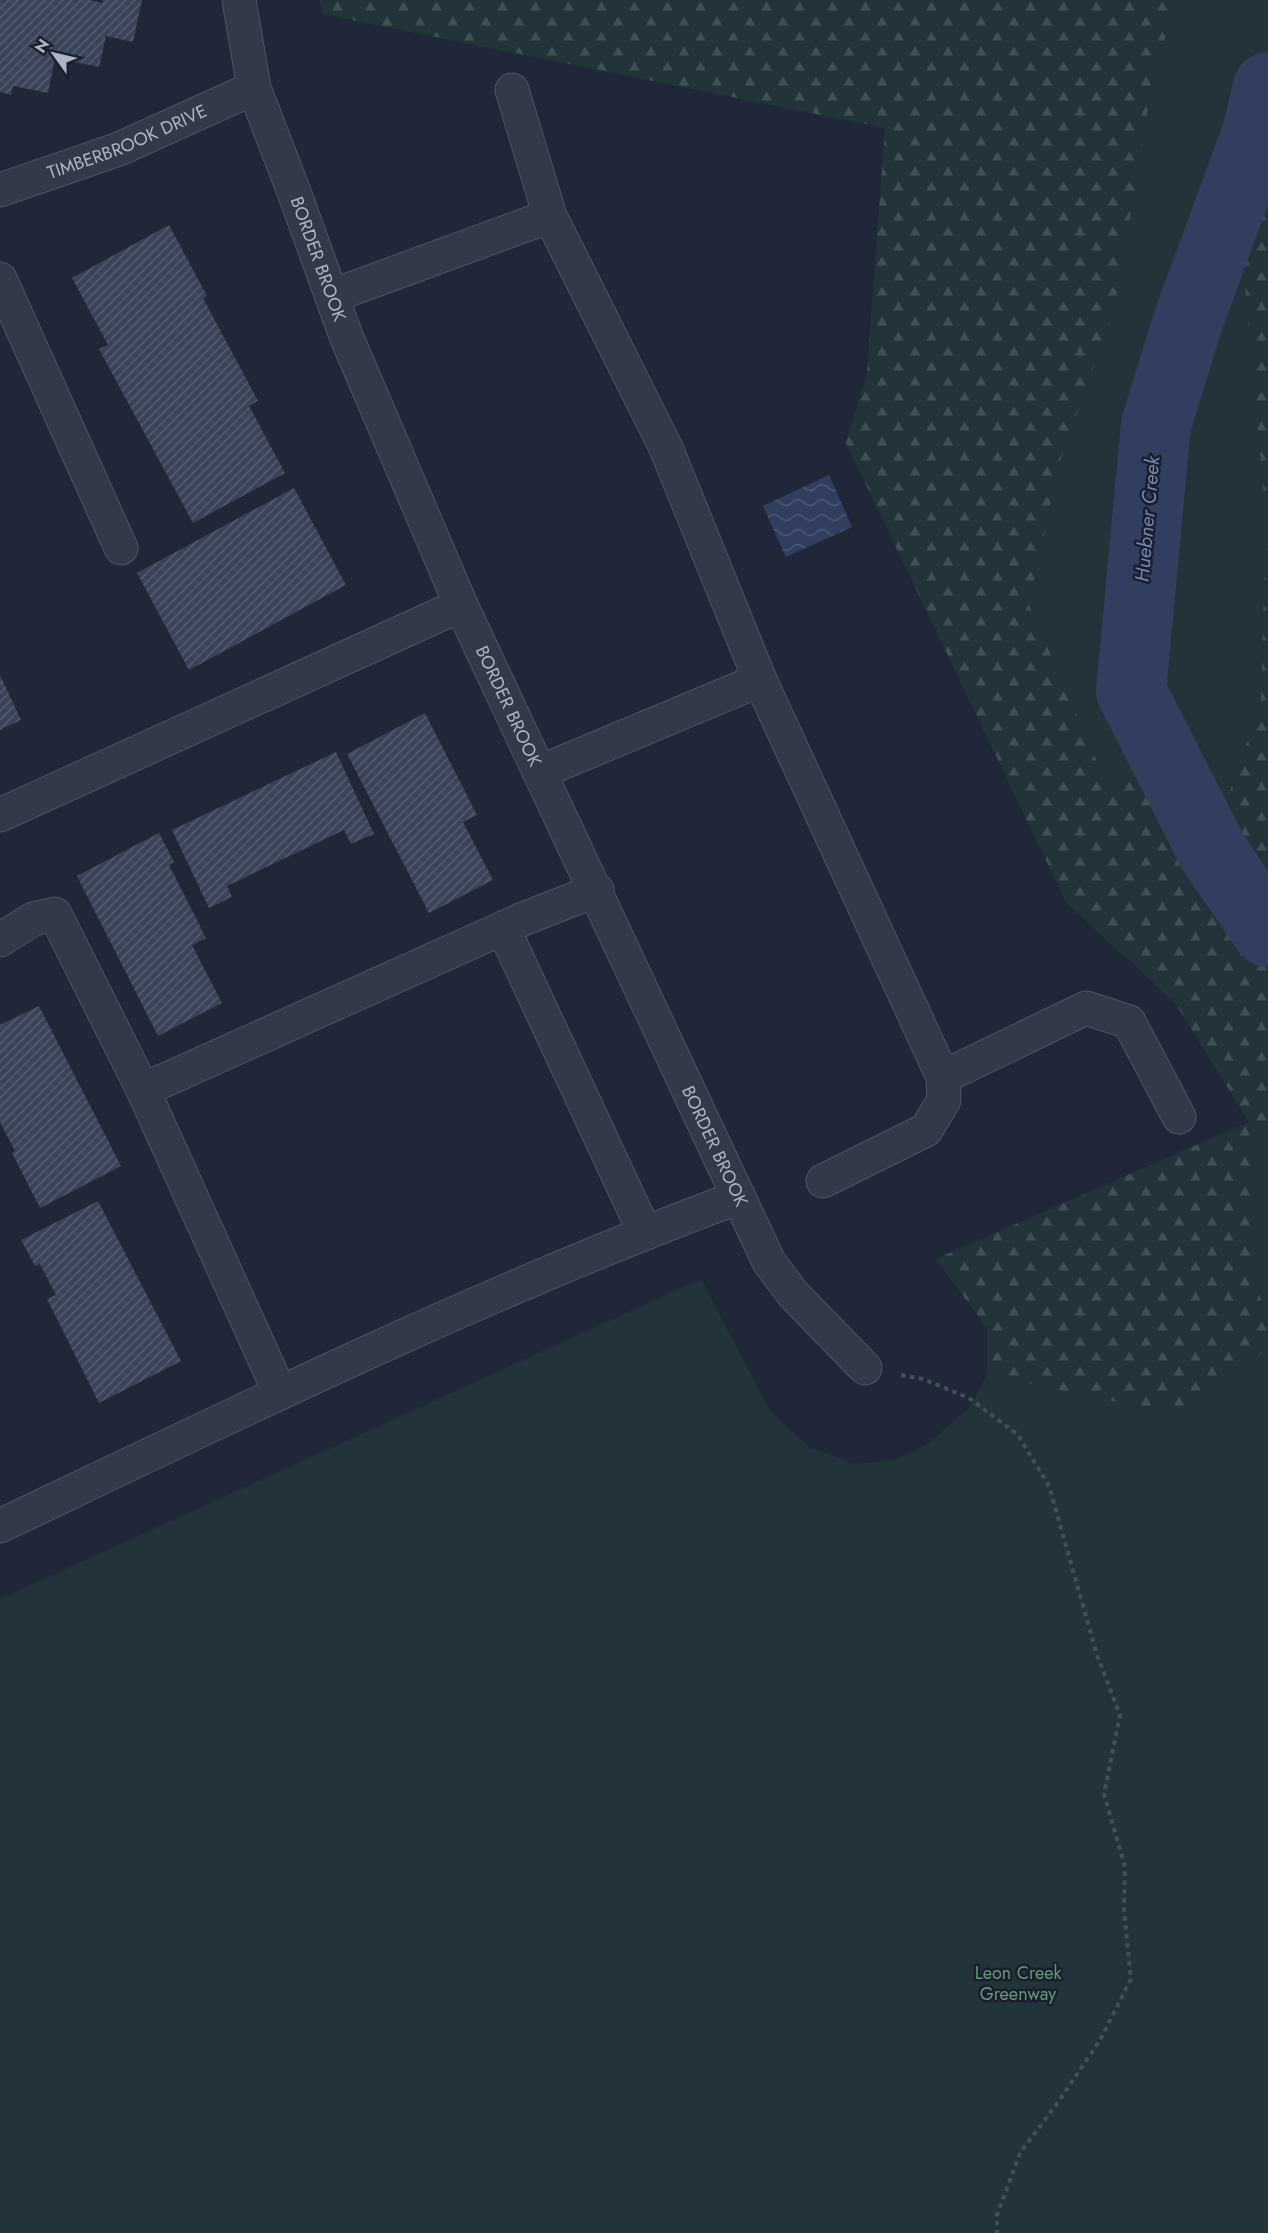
<svg xmlns="http://www.w3.org/2000/svg" width="1268" height="2233" viewBox="0 0 1268 2233" font-family="Jost,sans-serif">
  <defs>
    <pattern id="forest-firs" width="22" height="20" patternUnits="userSpaceOnUse" patternTransform="scale(1.5)"><rect width="22" height="20" fill="#22343a"/><path d="M5 1l3.5 6h-7zM16 11l3.5 6h-7z" fill="#404f55"/></pattern>
    <pattern id="water-waves" width="16" height="10" patternUnits="userSpaceOnUse" patternTransform="scale(1.5)"><rect width="16" height="10" fill="#313e5f"/><path d="M0 5q4-4 8 0t8 0" fill="none" stroke="#4c5874"/></pattern>
    <pattern id="building-hatch" width="6" height="6" patternUnits="userSpaceOnUse" patternTransform="scale(1.5)"><rect width="6" height="6" fill="#3b4359"/><path d="M-1 1l2-2M0 6l6-6M5 7l2-2" fill="none" stroke="#555c6f"/></pattern>
  </defs>
  <rect width="100%" height="100%" fill="#202739"/>
  <!-- green -->
  <path fill="#22343a" d="M320 0H1268V2233H0V1599L701 1279 769 1409 808 1447 854 1464 894 1460 928 1444 969 1408 987 1375V1328L936 1259 1249 1122 1176 1004 1066 902 846 443 867 373 885 128 323 14Z"/>
  <!-- forest -->
  <path fill="url(#forest-firs)" d="M320 0H1177L1153 79 1115 307 1058 467 1029 605 1105 780 1230 791 1261 702 1266 520 1243 262 1268 189V1146L1249 1123 1254 1269 1268 1332V1348L1186 1416 987 1375V1328L936 1259 1249 1122 1176 1004 1066 902 846 443 867 373 885 128 323 14Z"/>
  <!-- water -->
  <path fill="url(#water-waves)" d="M829 475 852 527 786 557 763 506Z"/>
  <g fill="none" stroke-linecap="round" stroke-linejoin="round">
    <!-- river -->
    <path stroke="#313e5f" stroke-width="70" d="M1268 87 1257 133 1188 321 1156 425 1131 691 1214 854 1268 932"/>
  </g>
  <!-- building -->
  <path fill="url(#building-hatch)" d="M0 0H90L102 3 103 0H142L133 42 106 36 99 67 55 58 48 93 13 86 11 95 0 92Z
    M169 225 207 296 203 298 258 401 249 406 285 473 193 523 99 349 108 345 72 278Z
    M294 488 346 585 189 670 137 573Z
    M0 675 21 720 0 730Z
    M425 713 477 815 463 822 493 880 429 913 347 754Z
    M336 752 374 834 351 844 344 830 227 886 232 897 209 908 172 830Z
    M159 833 174 862 169 865 206 938 192 945 222 1003 158 1036 77 876Z
    M39 1006 121 1166 40 1208 12 1153 15 1151 0 1122V1025Z
    M98 1201 181 1361 99 1403 47 1299 56 1295 40 1264 35 1266 21 1240Z"/>
  <g fill="none" stroke-linecap="round" stroke-linejoin="round">
    <!-- minor casing -->
    <g stroke="#4e5464" stroke-width="35">
      <g id="minor">
        <path id="s1" d="M239 0 254 88 294 192 346 336 461 605 769 1262 793 1294 865 1368"/>
        <path id="s2" d="M0 190 119 149 254 88"/>
        <path d="M0 279 121 548"/>
        <path d="M332 296 550 216 512 90"/>
        <path d="M760 680 943 1077 944 1100 926 1130 823 1181"/>
        <path d="M540 772 760 680 666 448 550 216"/>
        <path d="M0 815 461 605"/>
        <path d="M503 928 645 1233"/>
        <path d="M0 940 33 919 55 914 143 1090 280 1393"/>
        <path d="M943 1077 1086 1008 1129 1022 1179 1117"/>
        <path d="M143 1090 523 919 597 890"/>
        <path d="M0 1526C243 1410 486 1291 739 1197"/>
      </g>
    </g>
    <!-- path -->
    <path stroke="#3f5157" stroke-width="4" stroke-dasharray="4.5 4.5" stroke-linecap="butt" d="M901 1375 923 1379 969 1398 1018 1435 1049 1486 1097 1655 1120 1715 1104 1794 1125 1867 1124 1911 1131 1979 1100 2040 1059 2101 1020 2153 997 2215V2233"/>
    <!-- minor -->
    <use href="#minor" stroke="#333949" stroke-width="33"/>
  </g>
  <g text-anchor="middle" stroke-width="5" stroke-linejoin="round" paint-order="stroke">
    <!-- street labels -->
    <g font-size="18" fill="#aeb4c6" stroke="#191f2e">
      <text dy="6" stroke="none"><textPath href="#s2" startOffset="136">TIMBERBROOK DRIVE</textPath></text>
      <text dy="6" stroke="none"><textPath href="#s1" startOffset="272">BORDER BROOK</textPath></text>
      <text dy="6" stroke="none"><textPath href="#s1" startOffset="758">BORDER BROOK</textPath></text>
      <text dy="6" stroke="none"><textPath href="#s1" startOffset="1244">BORDER BROOK</textPath></text>
    </g>
    <!-- park labels -->
    <g font-size="18" fill="#649777" stroke="#191f2e">
      <text x="1018" y="1979">Leon Creek<tspan x="1018" dy="21">Greenway</tspan></text>
    </g>
    <!-- water labels -->
    <g font-size="20" font-style="italic" fill="#7486b0" stroke="#191f2e">
      <text transform="translate(1147 519) rotate(-85)" y="7">Huebner Creek</text>
    </g>
  </g>
  <!-- north arrow -->
  <g transform="translate(54 54) rotate(304)" stroke="#191f2e" stroke-width="4.5" paint-order="stroke">
  <path d="M0-4.5L10 22L0 15L-10 22Z" fill="#aeb4c6"/>
  <text y="-9" font-size="16" font-weight="bold" text-anchor="middle" fill="#aeb4c6">N</text>
  </g>
</svg>
